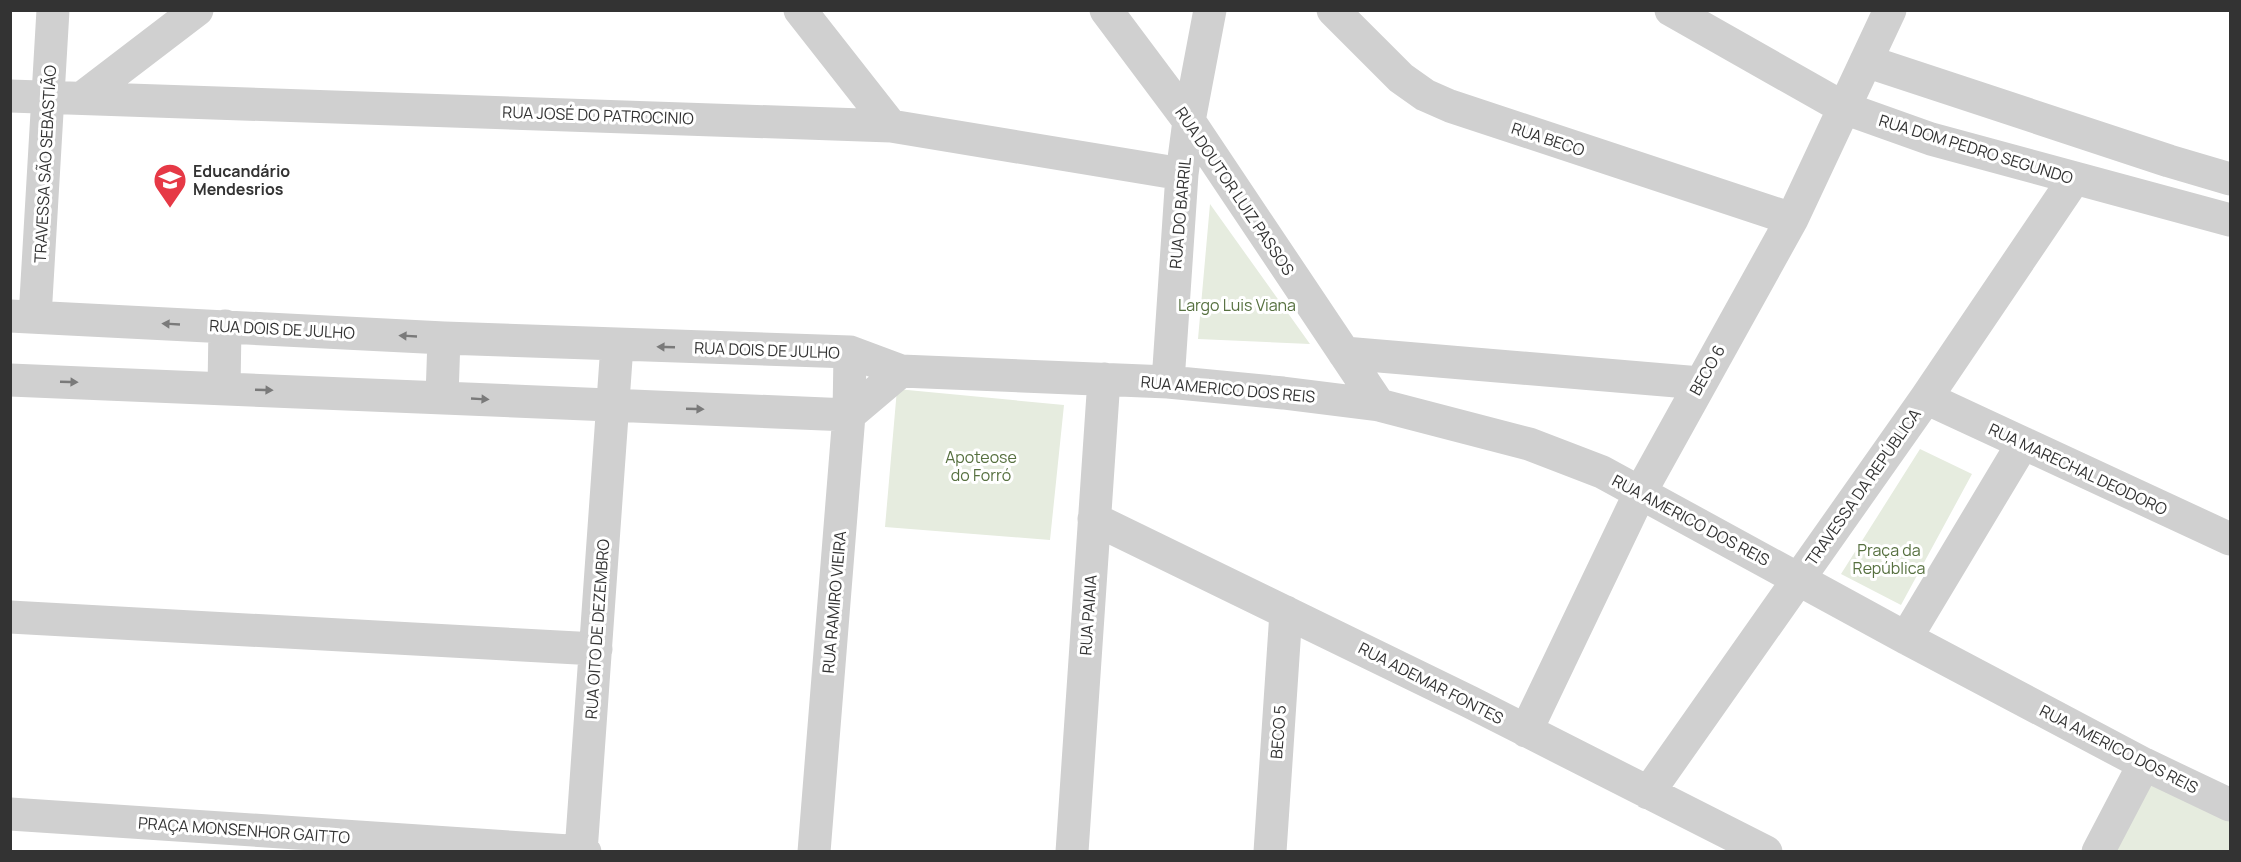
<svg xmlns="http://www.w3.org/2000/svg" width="2241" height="862" font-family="Manrope,sans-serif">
	<rect width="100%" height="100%" fill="#fff"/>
	<path fill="#e6ecdf" d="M1210,204l100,140 -112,-5z
		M897,389l167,16 -14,135 -165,-13z
		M1920,449l52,25 -71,131 -60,-31z
		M2151,781l79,40v30l-117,1z"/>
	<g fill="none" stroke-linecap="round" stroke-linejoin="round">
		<path stroke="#d0d0d0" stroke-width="33" d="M800,10l91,116
			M1106,10l83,111 190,284
			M1333,10l68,68 24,17 25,11 342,113
			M1671,10l173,98 87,31 299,81
			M1866,61l303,100 61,18
			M10,96l881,30 291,48
			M83,97l114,-87
			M10,316l434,22 406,14 51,19 267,11 115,11 96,12 150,39 73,28 304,166 238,126 86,41
			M35,317l18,-307
			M1344,353l356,30
			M10,380l839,35 52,-44
			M1168,382l14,-208 7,-53 21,-111
			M224,389l1,-63
			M442,397l2,-59
			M1926,398l304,141
			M1094,519l376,183 296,150
			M10,617l586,32
			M1906,638l117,-195
			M1526,731l114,-238 152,-274 98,-209
			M1648,793l278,-395 148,-219
			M10,814l575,38
			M581,852l36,-507
			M814,852l35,-437 1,-63
			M1072,852l32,-473
			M1270,852l16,-240
			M2098,852l46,-88"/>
	</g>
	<defs><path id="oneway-solid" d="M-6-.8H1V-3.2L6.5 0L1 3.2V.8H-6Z" transform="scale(1.5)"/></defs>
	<g fill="#7a7a7a">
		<use href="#oneway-solid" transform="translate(171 324) rotate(-177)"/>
		<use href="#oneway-solid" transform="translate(408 336) rotate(-177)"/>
		<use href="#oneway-solid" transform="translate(666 347) rotate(-178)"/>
		<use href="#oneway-solid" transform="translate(69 382) rotate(2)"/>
		<use href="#oneway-solid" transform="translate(264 390) rotate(2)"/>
		<use href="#oneway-solid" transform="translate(480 399) rotate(3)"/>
		<use href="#oneway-solid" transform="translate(695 409) rotate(2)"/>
	</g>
	<defs>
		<g id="school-pin" transform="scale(1.725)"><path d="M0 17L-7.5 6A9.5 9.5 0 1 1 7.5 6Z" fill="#e63946" stroke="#fff"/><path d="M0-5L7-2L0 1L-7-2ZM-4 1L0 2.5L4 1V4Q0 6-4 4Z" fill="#fff"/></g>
	</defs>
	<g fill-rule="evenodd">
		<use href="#school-pin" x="170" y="180"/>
	</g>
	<g text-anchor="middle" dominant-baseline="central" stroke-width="6" stroke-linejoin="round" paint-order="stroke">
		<g font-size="16" fill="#333" stroke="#fff">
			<text transform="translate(598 115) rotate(2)">RUA JOSÉ DO PATROCINIO</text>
			<text transform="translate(1548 139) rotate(18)">RUA BECO</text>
			<text transform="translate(1976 149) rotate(17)">RUA DOM PEDRO SEGUNDO</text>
			<text transform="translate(45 164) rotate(-87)">TRAVESSA SÃO SEBASTIÃO</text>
			<text transform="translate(1235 191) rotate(56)">RUA DOUTOR LUIZ PASSOS</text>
			<text transform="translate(1180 213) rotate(-85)">RUA DO BARRIL</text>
			<text transform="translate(282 329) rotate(3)">RUA DOIS DE JULHO</text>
			<text transform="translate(767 350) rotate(2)">RUA DOIS DE JULHO</text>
			<text transform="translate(1707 370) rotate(-61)">BECO 6</text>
			<text transform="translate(1228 389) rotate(5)">RUA AMERICO DOS REIS</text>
			<text transform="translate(2078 469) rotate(25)">RUA MARECHAL DEODORO</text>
			<text transform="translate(1863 487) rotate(-55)">TRAVESSA DA REPÚBLICA</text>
			<text transform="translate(1691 520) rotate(28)">RUA AMERICO DOS REIS</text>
			<text transform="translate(834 602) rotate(-85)">RUA RAMIRO VIEIRA</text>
			<text transform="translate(1088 615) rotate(-86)">RUA PAIAIA</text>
			<text transform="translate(597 629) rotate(-86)">RUA OITO DE DEZEMBRO</text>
			<text transform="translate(1431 683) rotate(27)">RUA ADEMAR FONTES</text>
			<text transform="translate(1278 732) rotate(-86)">BECO 5</text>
			<text transform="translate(2119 749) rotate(27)">RUA AMERICO DOS REIS</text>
			<text transform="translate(244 830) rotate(4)">PRAÇA MONSENHOR GAITTO</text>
		</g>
		<g font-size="16" font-weight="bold" fill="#333" stroke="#fff" text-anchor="start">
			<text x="193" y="171">Educandário<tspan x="193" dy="18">Mendesrios</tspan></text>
		</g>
		<g font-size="16" fill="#56703f" stroke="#fff">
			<text x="1237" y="305">Largo Luis Viana</text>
			<text x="981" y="457">Apoteose<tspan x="981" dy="18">do Forró</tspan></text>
			<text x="1889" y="550">Praça da<tspan x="1889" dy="18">República</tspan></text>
		</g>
	</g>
	<rect width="2241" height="862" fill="none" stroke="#333333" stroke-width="24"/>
</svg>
